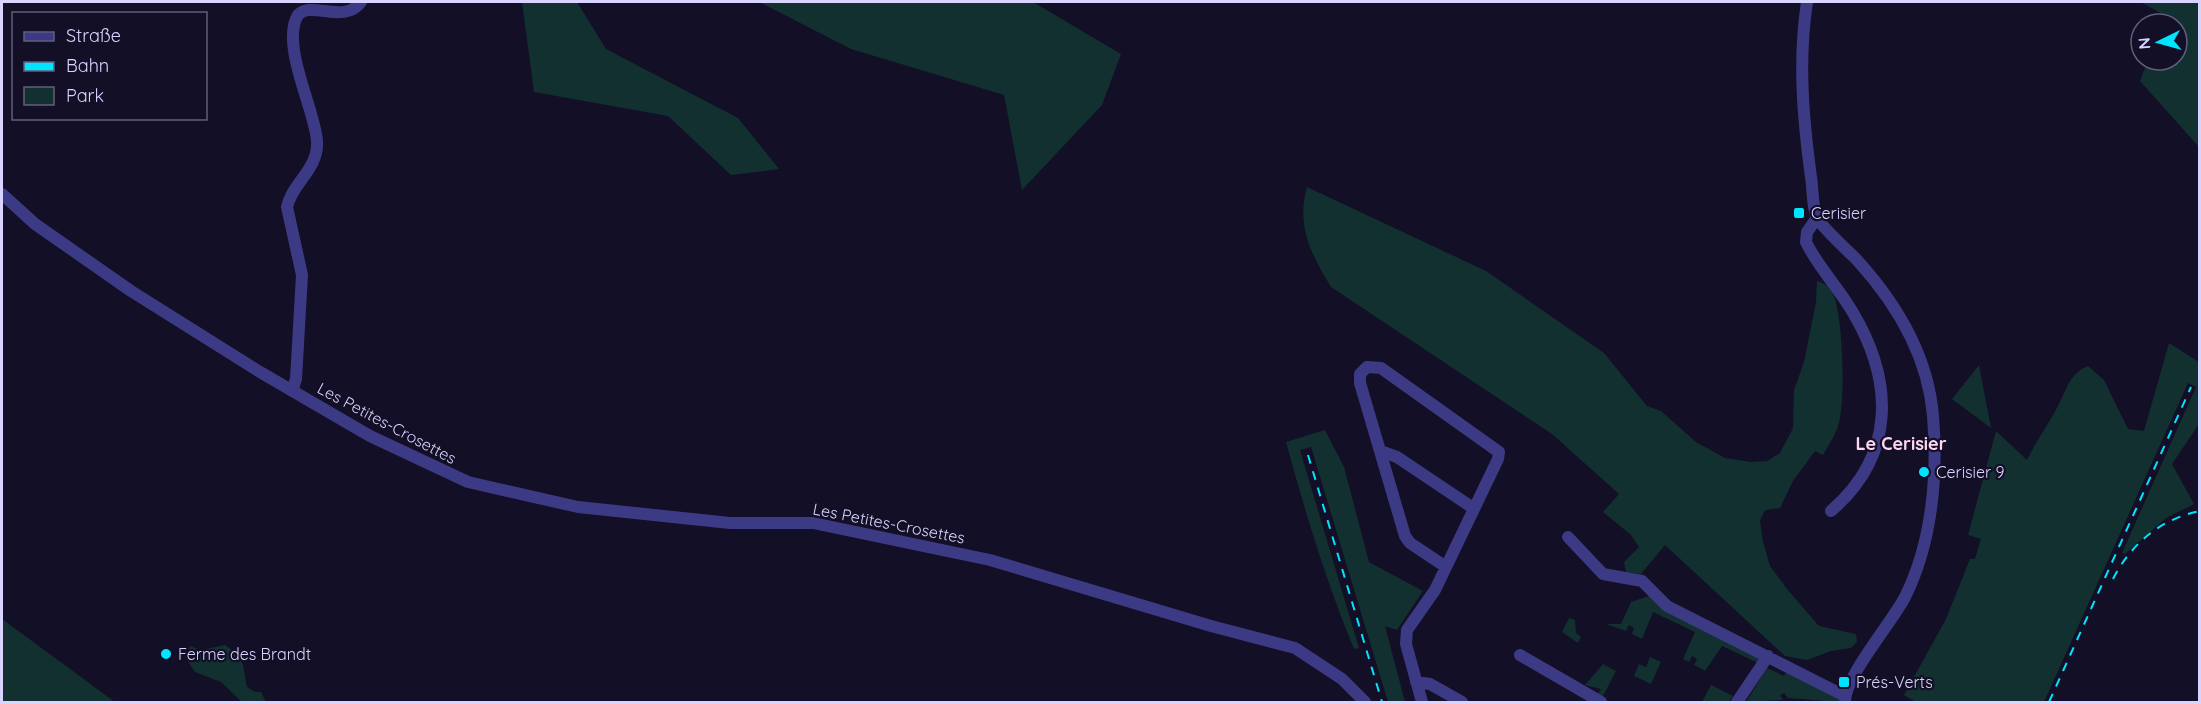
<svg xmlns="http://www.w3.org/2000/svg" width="2201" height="704" font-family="Quicksand,sans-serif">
	<rect width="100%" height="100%" fill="#130f26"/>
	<path fill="#12302f" d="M522,2h55l29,47 132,69 41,51 -48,6 -63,-59 -134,-24z
		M759,2h274l88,52 -19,51 -80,85 -18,-95 -153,-46z
		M2141,2h58v145l-59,-66 8,-21h29v-36h-16l3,-9z
		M1307,187l179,84 118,82 43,53 14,5 35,31 29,16 26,4 16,-1 13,-8 13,-25 1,-38 10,-28 12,-60 1,-21c8,2 14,7 17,15 9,23 12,107 4,130 -3,10 -10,20 -15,29l-8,-4 -22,30 -13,27 -15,2 -5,11 3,21 7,24 17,23 32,37 37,8 1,8 -6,6 -20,3 -24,9 -22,-4 -120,-111 -24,29 -15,-2 -2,-10 15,-15 -8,-12 -28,-23 16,-18 -67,-60 -221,-147c-20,-33 -35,-61 -24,-100z
		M2169,343l30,19v62l-27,40 22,40 -28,14 -41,36 -3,-1 74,-166 -8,-4 -144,319h-128l-12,-7 42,-76 24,-60h5l6,-20 -13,-4 28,-104 31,29c9,-19 21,-35 31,-54 9,-17 11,-32 30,-40l16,14 24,49 16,2z
		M1979,365l12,63 -39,-29z
		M1325,430l19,37 25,95 54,29 -26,39 -12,-4 20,76h-17l-77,-255 -11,3 59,198 -5,1c-28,-68 -49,-137 -68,-207z
		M1649,596l113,60 -4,7 -36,-17 -17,25 -11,-6 3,-6 -5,-3 -3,6 -6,-3 12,-27 -42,-20 -11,27 -10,-5 2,-6 -5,-3 -3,6 -20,-7h15l10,-22z
		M1569,618l6,2 1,13 5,4 -3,6 -16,-11z
		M2,619l113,83h-113z
		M225,645c22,15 17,19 22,42l8,5h6l5,10h-24l-21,-20 -26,-10 -10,-15 5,-11 11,4z
		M1650,657l11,5 -10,22 -17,-8 5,-12 7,3z
		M1603,664l13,7 -13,25 -5,-2 3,-5 -16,-4z
		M1767,668l17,8 4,-8 52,32v2l-52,-4 -4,-5 -4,2 3,5 -37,2z
		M1711,685l22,11 -4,6h-27z"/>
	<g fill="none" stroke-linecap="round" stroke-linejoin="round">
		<path stroke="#3d3a85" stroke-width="12" d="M1807,2c-9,59 -4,116 4,175 2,12 1,30 6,41 4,8 32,34 40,42 40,44 71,95 76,156 5,60 -1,127 -28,181 -14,27 -60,79 -60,105
			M2,194l33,30 96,67 129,81 110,64 98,46 110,25 152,16h83l177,37 221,66 84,22 47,31 23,23
			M1817,218l-10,14 -1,10c12,25 32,45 46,69 42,70 44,144 -21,200
			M292,391l4,-12 6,-104 -15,-68c5,-24 32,-38 30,-66 -2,-31 -37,-97 -19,-126 13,-15 46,10 63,-13
			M1380,451l17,6 76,51
			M1568,537l35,37 39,7 25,25 178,90
			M1520,655l81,47
			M1416,682l14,2 32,18
			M1422,702l-16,-58 1,-14 28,-40 63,-131 1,-7 -118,-84 -14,-1 -7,7v9l45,153 5,7 36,24
			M1737,702l31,-46"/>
		<path stroke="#00e5ff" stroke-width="2" stroke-dasharray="9 8" stroke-linecap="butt" d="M1308,455l74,247
			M2113,579c18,-35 47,-60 87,-68
			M2049,702l142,-315"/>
	</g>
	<g fill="#00e5ff" stroke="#130f26" stroke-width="2">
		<rect x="1793" y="207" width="12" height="12" rx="3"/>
		<circle cx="1924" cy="472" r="6"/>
		<circle cx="166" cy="654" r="6"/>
		<rect x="1838" y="676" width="12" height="12" rx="3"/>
	</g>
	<g text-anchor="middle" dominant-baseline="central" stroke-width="4.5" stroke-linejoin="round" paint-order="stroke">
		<g font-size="16" fill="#d9d4ff" stroke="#130f26" text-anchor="start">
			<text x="1811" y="213">Cerisier</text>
			<text x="1936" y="472">Cerisier 9</text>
			<text x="178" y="654">Ferme des Brandt</text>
			<text x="1856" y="682">Prés-Verts</text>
		</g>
		<g font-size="16" fill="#d9d4ff" stroke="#130f26">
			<text transform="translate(387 423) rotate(28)">Les Petites-Crosettes</text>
			<text transform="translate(889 523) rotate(11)">Les Petites-Crosettes</text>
		</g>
		<g font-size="18" font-weight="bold" fill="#ffd6f0" stroke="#130f26">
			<text x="1901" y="443">Le Cerisier</text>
		</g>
	</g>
	<rect width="2201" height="704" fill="none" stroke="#d9d4ff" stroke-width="6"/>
	<rect x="12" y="12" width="195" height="108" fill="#130f26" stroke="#625e7d" stroke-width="1.5"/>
	<rect x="24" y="32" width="30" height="9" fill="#3d3a85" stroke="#625e7d" stroke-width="1.5"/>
	<text x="66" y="42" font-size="18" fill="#d9d4ff">Straße</text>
	<rect x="24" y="62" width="30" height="9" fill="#00e5ff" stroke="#625e7d" stroke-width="1.5"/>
	<text x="66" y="72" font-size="18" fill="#d9d4ff">Bahn</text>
	<rect x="24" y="87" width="30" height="18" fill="#12302f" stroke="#625e7d" stroke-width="1.5"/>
	<text x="66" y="102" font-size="18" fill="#d9d4ff">Park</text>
	<g transform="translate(2159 42) rotate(265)"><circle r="28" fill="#130f26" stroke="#625e7d" stroke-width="1.5"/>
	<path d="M0-4.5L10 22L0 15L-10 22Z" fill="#00e5ff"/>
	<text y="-9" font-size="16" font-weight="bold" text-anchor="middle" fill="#d9d4ff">N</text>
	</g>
</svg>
